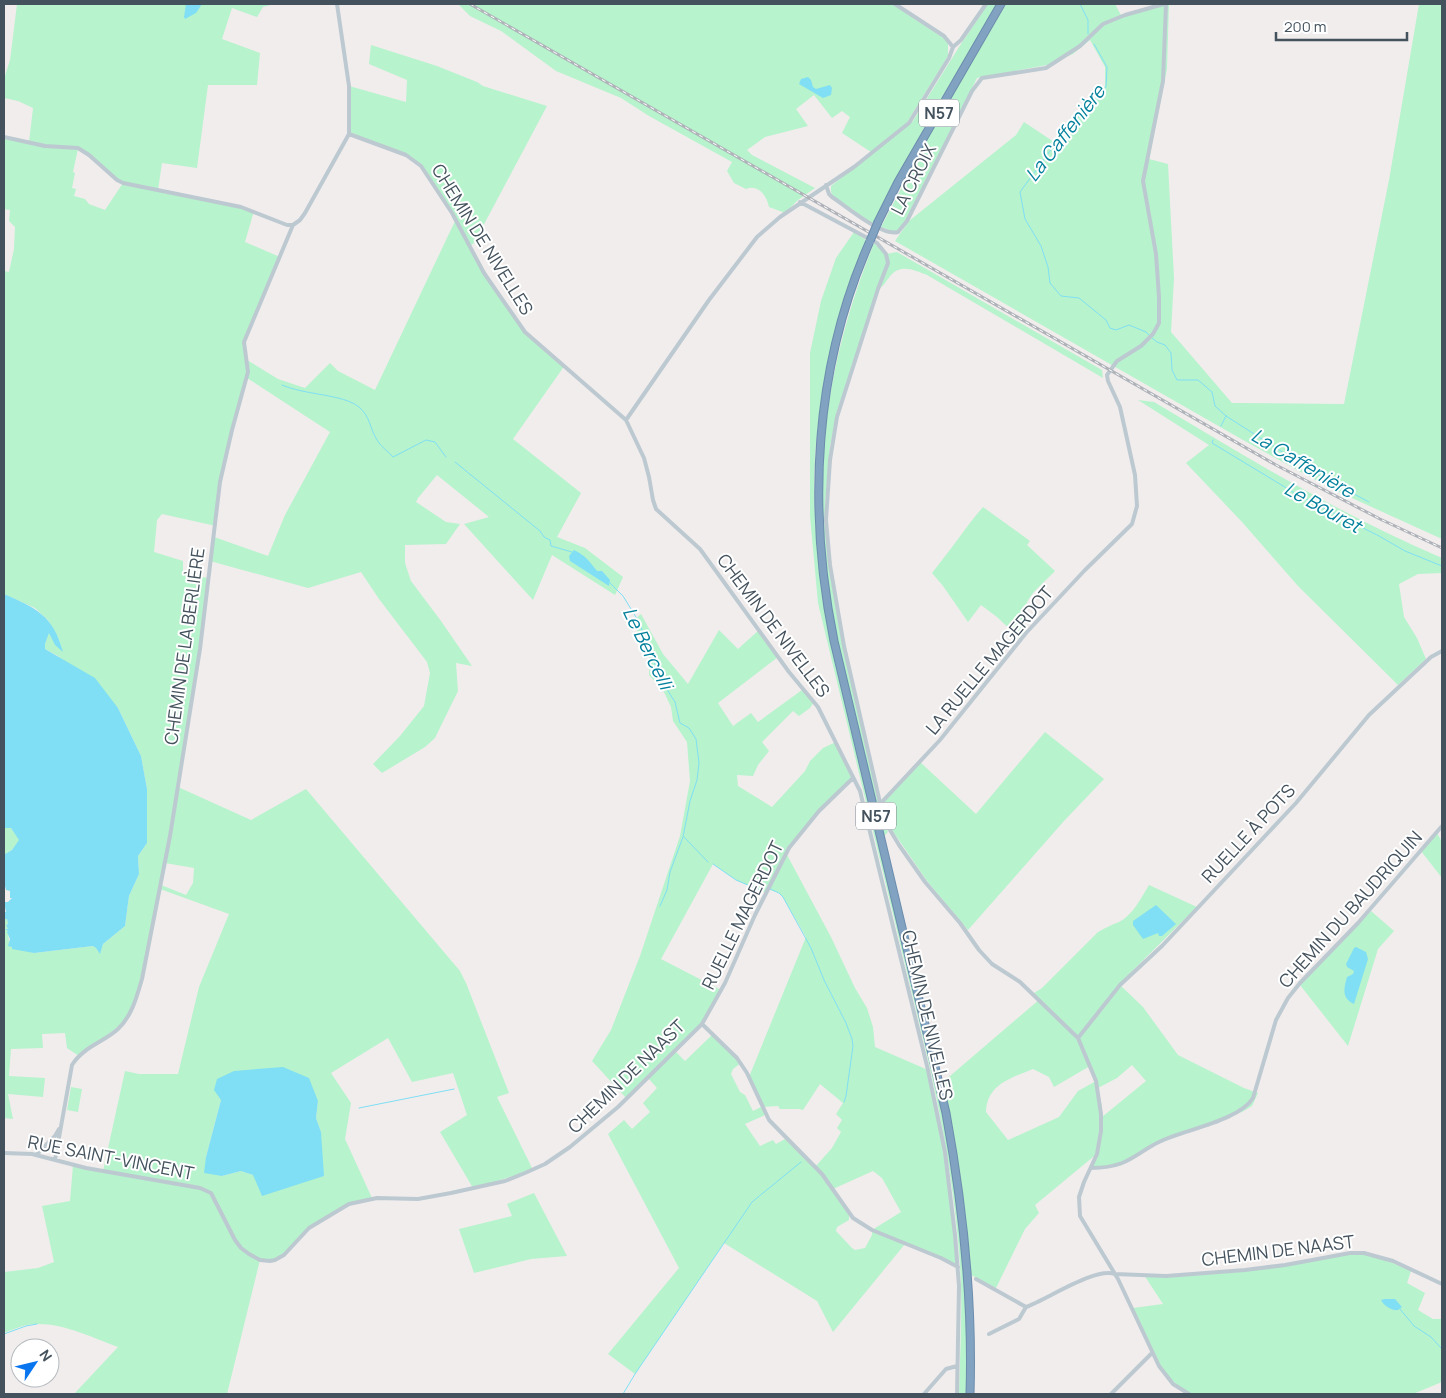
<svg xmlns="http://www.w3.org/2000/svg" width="1446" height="1398" font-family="Manrope,sans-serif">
	<rect width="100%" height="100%" fill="#f1eded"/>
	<path fill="#b7f3cc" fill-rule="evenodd" d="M17,4h257l-11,3 -6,10 -25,-9 -10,31 38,14 -3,32h-49l-11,83 -35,-5 -4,27 96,21 -9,31 35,15 -35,81 2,22 31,19 27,9 25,-25 8,8 37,19 81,-171 -24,-38 -21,-24 -62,-23v-48l57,16 1,-22 -38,-16 2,-19 66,21 40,16 6,4 64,20 -73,137 -4,3 14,27 41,59 40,33 -52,74 68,54 -24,44 28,11 38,29 -8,18 -63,-40 -19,45 -69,-76 25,-7 -52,-42 -19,23 -2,4 30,20 14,2 -14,20 -41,1v18l6,18 30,40 31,45 -16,-3 2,28 -23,47 -10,9 -43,26 -9,-9 27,-28 24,-30 6,-33 -3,-11 -48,-63 -18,-27 -53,16 -98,-27 4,-24 54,19 17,-41 45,-83 -83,-54 -27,104 -4,44 -54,-12 -5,6 -3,32 29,9v12l25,5 -8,71 -22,138 73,33 55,-31 154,182 6,12 43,110 -12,4 36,73 -60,18 -33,-56 27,-17 -14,-42 -41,9 -24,-44 -57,35 20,30 -6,36 27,59 -17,4 -40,22 -26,26 -14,10h-15l-33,134h-153l44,-47c-28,-10 -60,-27 -92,-22 -7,2 -15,5 -22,8v-61l34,-4 16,-6 -12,-56 28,-5 3,-36 30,6 22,-100 14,3h39l21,-87 30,-73 -69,-25 -24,109 -13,25 -44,33 -12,-8 -2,-15 -23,1 1,14 -32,1 -2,27 36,2 -2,19 -35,-3 5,25 -9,-1v-202v3h3l1,5 -2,1 2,4h-3l3,1 1,12 3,5 22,6 59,-7 3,2 4,5 3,-9 22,-18 4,-30 10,-22 -1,-18 9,-13v-54l-6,-33 -23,-48 -60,-52 -13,-7v-5l4,-12 11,10 -12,-22 -13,-12 -31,-14v-323l5,1 5,-23 1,-22 -6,-6 1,-11 -6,-1v-72l25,5 4,-34 -15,-7 -14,-3v-19l6,-19zM78,149l45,34 -18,27 -16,-6 -4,-5 -11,-3 2,-7 -4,-1 3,-15 -2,-1zM165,863l29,5 -1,15 -7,12 -25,-10zM221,1100l97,1 -2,17 5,14 -68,43 -12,-4 -19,5 -16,-19z
		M458,4h434l53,35 3,4v13l-42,68 -35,28 -29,-19 8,-16 -8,-6 -10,7 -18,-23 -18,14 12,17 -43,11 -18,13 5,5 63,33 -17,12 -13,13 -16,-6c-2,-11 -11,-23 -23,-18l-12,-6 -7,-12 5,-9 -83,-46 -28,-18 -65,-27 -55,-40 -31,-15z
		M988,4h9l-72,122 -52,98 -40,-28 -2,-4v-6l82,-65 46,-74z
		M1006,4h109l6,11 36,-11h12l-2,65 -18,90 19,5 6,114 -3,54 61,71 112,1 45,-224 30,-176h23v535l-112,-51 -87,-48 -348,-199 14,-20 107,-86 8,-13 30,20 51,-56v-19l-15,-27 -17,14 -26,11 -70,13 -72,146 -10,8 -14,-5 50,-95z
		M854,232l12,8c-25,70 -46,142 -51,217 -6,110 23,214 48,319 24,101 49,202 73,303 21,106 33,206 31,315h-8c1,-43 4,-86 1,-129 -5,-74 -18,-147 -35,-218l-107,-444 -8,-87v-163l11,-52 15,-43z
		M874,243l10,9 3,11 -50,148 -7,35 -5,59 1,28 6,53 51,235 5,11 -4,4c-11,-45 -22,-91 -33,-136 -12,-48 -24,-97 -28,-146 -8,-110 10,-209 51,-311z
		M897,252l205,118 1,8 -176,-103c-11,-4 -25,-11 -35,-1 -6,6 -7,12 -14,15l9,-22 -1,-13z
		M1138,400l16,2c94,56 187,113 288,156v15l-24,1 -19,10 5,33 13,21 9,21 -28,26 -100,-99 -56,-64 -56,-59 23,-18z
		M983,507l47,34 -3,4 28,26c-21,22 -37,29 -29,62l-6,6 -23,-22 -16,-12 -13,17 -25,-36 -11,-13c18,-22 33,-45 51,-66z
		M641,614l22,40 25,30 31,-54 19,19 21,-19 19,27 -60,46 15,23 18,-13 7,9 44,-32 12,12 -4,6 -11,8 -6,-5 -31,31 7,9 -11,14 -5,11 -16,-1 1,11 34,21 33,-36 5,-10 13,-13 13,-6 17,36 -23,21 -44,54 45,84 24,51 12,20 6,19 2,20 53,23 17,82 13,115 -53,-23 -72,88 -16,-31 -93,-58 -89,131 -27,-20 71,-86 -71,-134 16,-14 8,9 18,-17 -7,-9 14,-15 -9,-10 -21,21 -35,-38 19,-31 29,-74 40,-120 10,-55 -3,-39 -14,-21 -2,-14 -7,-15 -15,-17 1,-16 -17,-38zM713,864l23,16 30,13 2,-4 11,4 4,4 23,40 -57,140 12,30 -8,4 -8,-16 -5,-3 -9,-18 2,-5 8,-6 -28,-29 -28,27 -10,-10 30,-32 16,-29 -60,-31zM820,1084l23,19 -7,11 6,6 -5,8 4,4 -9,16 -17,19 -30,-28 -9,5 -3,-4 -13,6 -15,-22 20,-9 -3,-8 16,-1 2,3h19l4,1zM873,1171l9,7 19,34 -29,18v5l-7,13 -10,2 -3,-2 -16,-17 1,-4 12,-7v-5l-16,-26z
		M1045,732l59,47 -40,42 -96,109 -41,-49 -35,-51 -10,-31 37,-38 57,53z
		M4,828h7l9,12 -8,10 -7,4 -1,4z
		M1437,833l5,9v36l-21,-27z
		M1149,885l48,22 -78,77 24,23 35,48 66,33 14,5 -6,13 -10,6 -82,31 -40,23 -29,1 4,-10h-2l-58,48 4,8 -14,16 -29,59 -25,-13 -8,-77 -20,-116 97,-83 -6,-6 8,-5 56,-56c7,-4 13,-7 21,-10 14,-7 22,-24 30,-37zM1132,1065l14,16 -44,36v-10l-4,-19 19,-10zM1090,1066l6,15 -18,10 -19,26 -51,23 -22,-28c1,-28 25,-34 47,-43l16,8 5,10z
		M1371,911l23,20 -16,18 -30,97 -48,-61z
		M71,1087l11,2 -4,23 -11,-2z
		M534,1193l33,63 -36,3 -57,14 -15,-44 53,-13 -5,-12z
		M1346,1254l28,1 37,16 -4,12 18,10 -7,17 15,9h9v63l-29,12h-224l-24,-19 -32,-67 30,-4 -19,-29 8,1 109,-7z"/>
	<path fill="#80dff4" d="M186,4h16l-6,9 -11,6 -1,-2z
		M808,77l3,3 2,7 3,2 14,-4 2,3 -1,7 -8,3 -24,-14 2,-5z
		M574,550c11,5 16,12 23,21h5l8,9 -1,6 -39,-25 -1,-5z
		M4,594c32,14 49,21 59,58l-8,-7 -6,-12 -4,11v5l50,29 23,30 23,48 6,33v54l-9,13 1,18 -10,22 -4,30 -22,18 -3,10 -4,-6 -3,-2 -59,7 -22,-4v-2l-4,-1 2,-7 -3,-7 1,-1 -3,-2h3l-2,-4 2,-1 -1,-5h-3v-7h2l-2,-10h4l4,-4h-2v-7l-4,-1c-3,-10 -4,-25 -1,-36l7,-4 7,-10 -8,-12h-7z
		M1156,905l20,19 -14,12h-3l-1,-3 -15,6 -10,-14v-4z
		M1356,947l10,5 2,7 -14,45c-13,-6 -10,-16 -7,-27l6,-3 1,-3 -7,-4 -1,-3 8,-16z
		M283,1067l26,11 9,23 -2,17 5,14 3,44 -62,20 -9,-21 -12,-4 -19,5 -18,-3 2,-16 15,-57 -7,-10 3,-11 17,-8z
		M1385,1299h10l7,8 -4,3c-6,1 -14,-4 -17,-10z"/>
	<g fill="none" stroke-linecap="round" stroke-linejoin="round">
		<path stroke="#80dff4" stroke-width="1" d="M1080,4l8,16v14
			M1094,44l13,23 -1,20 -45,49 -41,56 5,27 16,27 7,21 2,16 11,13 18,2 27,22 4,8 6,2 13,-5 17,7 3,3
			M1152,338l5,4 8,3 6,8 1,17 5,10h21l14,12 3,14 11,10 94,60 49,26
			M282,385c22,10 61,9 77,22 11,9 11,22 18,33 4,7 11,11 16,17l33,-17 9,2 11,15
			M1221,426l5,-10
			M1213,440l-1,3 86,52 81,41 26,15 37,15
			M455,462l85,69 4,6 6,3 1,6 21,6
			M610,583l13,13 16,26 22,58 14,22 5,21 9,5 7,11 3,24 -2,17 -7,21 -7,36 -13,35 -3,18 -7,16
			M684,837l24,25
			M713,864l23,16 24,10
			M770,889l9,4 4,4 28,51 13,32 22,43 6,16 1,7 -7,50 -2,6
			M359,1108l95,-19
			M1400,1309l14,17 17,11 11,12
			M4,1334l22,-8 11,-2
			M623,1394l12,-20 117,-172 49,-40"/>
		<g stroke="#6c8dad" stroke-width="9">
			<path id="highway" d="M878,222l20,-40 103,-178
				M870,241c-56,126 -63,267 -36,400l112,472c17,93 27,187 24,281"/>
		</g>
		<path stroke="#bdc9d1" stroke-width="4" d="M337,4l12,82v48l57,21 15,11 31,47 32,60 41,59 101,88 18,38 5,19 4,23 3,9 44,40 89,123 29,35 42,84 68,279 17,82 10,83 4,51 -2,108
			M895,4l49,32 9,11
			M953,47l8,-7 25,-36
			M4,137l41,9 33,2 11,7 28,25 6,3 118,24 46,18h6
			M826,185l3,9 3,3c14,9 50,40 66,35l9,-11 65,-130 10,-13 64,-10 34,-22 23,-22 22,-9 39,-11
			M800,202l77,41 9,11 2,9 -10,26 -41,128 -7,43 -4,60 4,45 14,81 40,174 15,25 26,37 35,41 19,27 13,14 28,18 58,56 18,43 5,33v17l-4,23 -13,28 -5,15 1,19 38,63 41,87 14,18 16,10
			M626,420l83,-120 48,-63 23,-20 74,-50 55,-44 40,-65 4,-11
			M881,803l59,-63 86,-107 59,-63 47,-46 5,-18 -2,-31 -15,-68 -12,-26 -1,-6 10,-14 24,-15 12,-12 6,-11v-26l-3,-43 -13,-73 20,-100 3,-77
			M702,1024l23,-41 30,-68 34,-67 30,-37 34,-33
			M1078,1038l42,-53 42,-39 134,-143 73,-88 62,-58 11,-6
			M42,1148l8,1 7,3
			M4,1153l28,1 54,14 114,20 11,5 24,47 6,8 8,6 11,6 10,1 5,-1 9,-5 25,-27 40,-24 28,-6 41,1 33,-6 54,-12 20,-8 20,-9 25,-17 48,-40 84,-83 35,34 10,15 22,47 53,54 31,44 19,12 69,28 17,9
			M36,1155l19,-19 4,-7
			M55,1160l17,-95c11,-18 32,-23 46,-36 14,-13 19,-33 24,-50l28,-143 30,-187 20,-167 12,-52 16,-58 -4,-30 49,-117 7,-5 5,-7 44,-79
			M1091,1168c11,0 21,-1 31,-5 13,-5 24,-15 37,-21 24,-12 80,-21 94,-44l23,-78 12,-22 12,-15 58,-60 84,-97
			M976,1279l50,28c22,-8 69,-40 89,-33l51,2 79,-6 40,-5 65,-12h14l29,8 49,23
			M989,1334l30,-15 7,-12
			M924,1394l22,-25 11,-3
			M1111,1394l41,-41"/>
		<use href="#highway" stroke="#81a2c1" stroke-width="7"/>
		<g stroke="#afb3b9" stroke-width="3">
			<path id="rail" d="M470,4l806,461 104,54 62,29"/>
		</g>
		<use href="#rail" stroke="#fff" stroke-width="1" stroke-dasharray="4" stroke-linecap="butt"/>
		<g stroke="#6c8dad" stroke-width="9" stroke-linecap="butt">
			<path id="highway-bridge" d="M870,241l8,-19"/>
		</g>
		<use href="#highway-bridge" stroke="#81a2c1" stroke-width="7"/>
	</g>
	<g text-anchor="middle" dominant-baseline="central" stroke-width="4" stroke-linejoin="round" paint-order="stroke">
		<g fill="#fff" stroke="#7c868e" stroke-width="1">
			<rect x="919" y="99.5" width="40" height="27" rx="4"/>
			<rect x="856" y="802.5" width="40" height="27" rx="4"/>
		</g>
		<g font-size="16" font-weight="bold" fill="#44525d">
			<text x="939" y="113">N57</text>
			<text x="876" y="816">N57</text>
		</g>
		<g font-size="18" fill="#44525d" stroke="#fff">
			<text transform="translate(913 179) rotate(-63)">LA CROIX</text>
			<text transform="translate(483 239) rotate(58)">CHEMIN DE NIVELLES</text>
			<text transform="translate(774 625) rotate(53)">CHEMIN DE NIVELLES</text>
			<text transform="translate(184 646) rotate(-82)">CHEMIN DE LA BERLIÈRE</text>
			<text transform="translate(989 660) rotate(-50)">LA RUELLE MAGERDOT</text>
			<text transform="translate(1248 833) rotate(-47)">RUELLE À POTS</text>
			<text transform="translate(1350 909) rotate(-48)">CHEMIN DU BAUDRIQUIN</text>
			<text transform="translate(742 915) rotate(-64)">RUELLE MAGERDOT</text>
			<text transform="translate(928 1015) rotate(77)">CHEMIN DE NIVELLES</text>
			<text transform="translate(626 1076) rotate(-44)">CHEMIN DE NAAST</text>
			<text transform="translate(111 1157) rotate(11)">RUE SAINT-VINCENT</text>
			<text transform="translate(1278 1250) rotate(-7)">CHEMIN DE NAAST</text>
		</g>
		<g font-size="19" font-style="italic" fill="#03809c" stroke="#fff">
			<text transform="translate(1065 133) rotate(-52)">La Caffenière</text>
			<text transform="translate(1303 463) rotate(31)">La Caffenière</text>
			<text transform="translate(1323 507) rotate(29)">Le Bouret</text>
			<text transform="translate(648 648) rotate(64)">Le Bercelli</text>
		</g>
	</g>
	<rect width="1446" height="1398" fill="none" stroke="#44525d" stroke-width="10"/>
	<g transform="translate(35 1363) rotate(55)"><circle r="24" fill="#ffffff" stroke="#b4babe"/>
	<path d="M0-4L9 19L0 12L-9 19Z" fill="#0975ef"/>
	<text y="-8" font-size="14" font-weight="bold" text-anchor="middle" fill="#44525d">N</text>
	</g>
	<path d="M1276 32v8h131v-8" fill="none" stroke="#44525d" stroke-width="2.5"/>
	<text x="1284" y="32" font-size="15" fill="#44525d" stroke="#ffffff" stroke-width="4" paint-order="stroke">200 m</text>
</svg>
